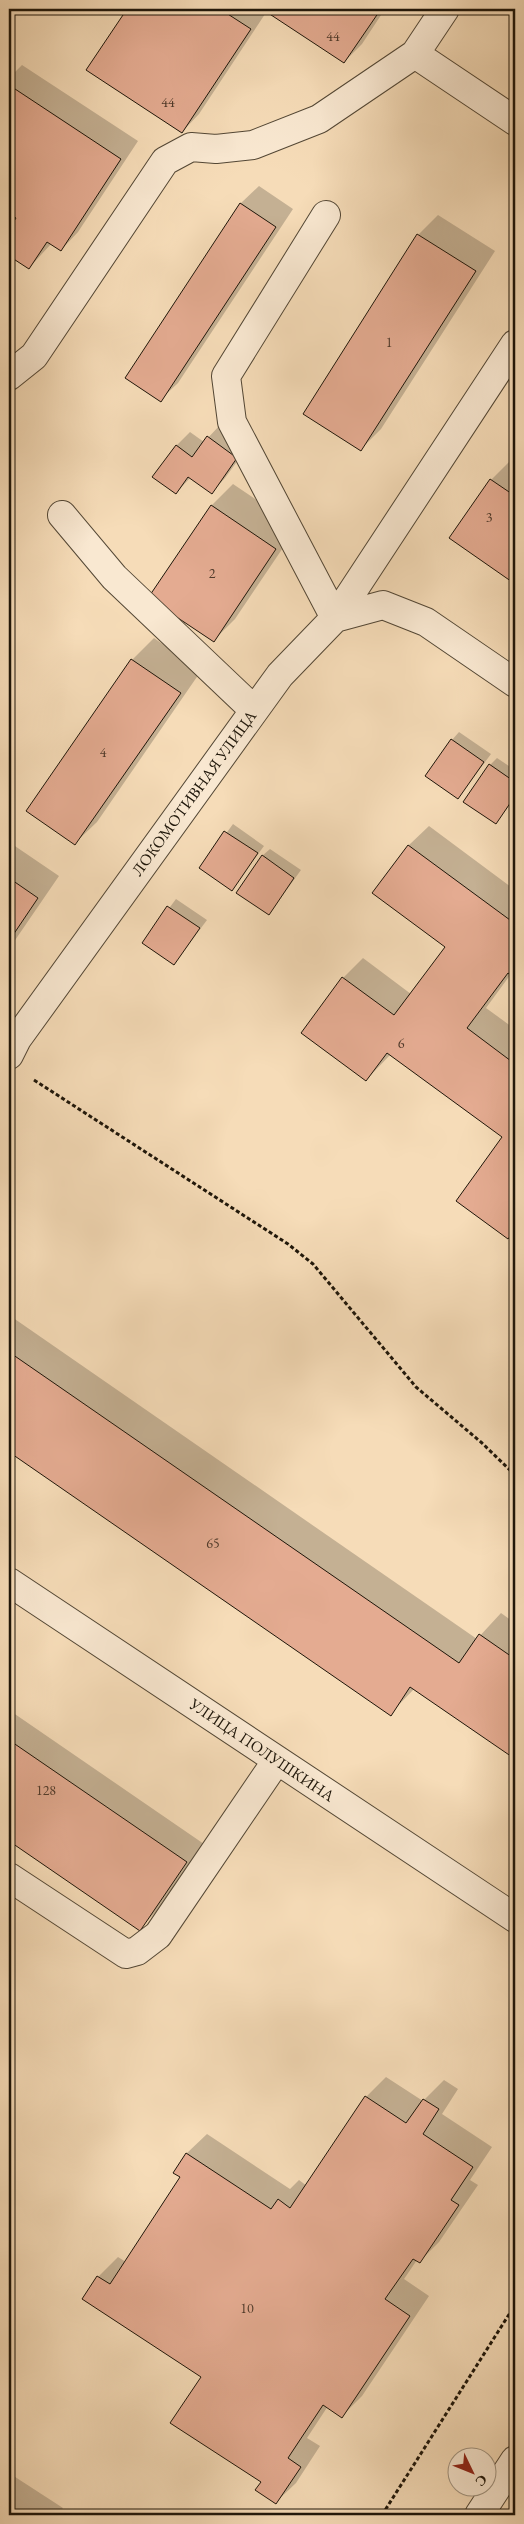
<svg xmlns="http://www.w3.org/2000/svg" width="524" height="2524" font-family="'EB Garamond',serif">
	<rect width="100%" height="100%" fill="#f6dcb8"/>
	<filter id="stains"><feTurbulence type="fractalNoise" baseFrequency=".004" numOctaves="4"/><feColorMatrix values="0 0 0 0 .2 0 0 0 0 .09 0 0 0 0 .02 0 0 0 .5 -.17"/></filter>
	<radialGradient id="worn" r=".72"><stop offset=".6" stop-color="#630" stop-opacity="0"/><stop offset="1" stop-color="#630" stop-opacity=".3"/></radialGradient>
	<path fill="#0003" d="M128,9h257l-23,35 -18,18 -77,-51 -68,103 -17,18 -94,-63z
		M22,65l116,76 -60,91 -17,18 -10,-6 -22,24 -20,-13v-24l9,-13 -9,-7v-133z
		M259,186l34,23 -115,174 -18,17 -33,-22 114,-175z
		M438,215l57,36 -114,178 -20,20 -56,-36 113,-178z
		M221,424l29,20 -25,34 -13,14 -21,-15 -15,16v-47l14,-14 14,10z
		M511,460l4,3v120l-64,-45 40,-58z
		M233,484l64,43 -62,92 -21,21 -2,-135z
		M154,638l47,33 -104,151 -22,21 -47,-33 104,-150z
		M459,732l32,22 -33,44 -6,-58z
		M497,758l18,12v28l-19,25 -6,-58z
		M233,824l31,22 -32,43 -31,-21z
		M429,826l86,64v86l-4,-2 -25,34 29,21v201l-7,8 -5,-101 -112,-83 -25,26 -23,-102 20,-20 48,36 35,-47 -72,-54 35,-48z
		M9,842l50,34 -50,73z
		M270,849l31,21 -32,44 -7,-58z
		M176,899l31,21 -33,44 -31,-21z
		M9,1315l468,324 24,-26 14,10v135l-100,-70 -25,26 -381,-264z
		M9,1710l195,134 -47,67 -18,18 -130,-89z
		M386,2077l37,24 21,-21 14,9 -16,25 50,33 -22,33 8,5 -39,57 -20,20 -2,-2 -13,19 25,17 -67,100 -20,20 -14,-10 -21,32 13,8 -24,37 -20,19 -74,-125 -118,-79 14,-21 20,-20 8,5 56,-85 -7,-4 12,-20 20,-19 83,55 9,-9 8,6 59,-89z
		M9,2473l54,35 -5,7h-49z"/>
	<path fill="#e4ab91" stroke="#1d1509" d="M127,9h93l31,20 -69,104 -96,-63z
		M262,9h119l-37,54z
		M9,85l112,74 -60,92 -14,-9 -18,27 -20,-13v-27l7,-11 -7,-5z
		M240,203l36,24 -115,175 -36,-24z
		M417,234l59,37 -115,180 -58,-37z
		M207,436l30,22 -25,36 -24,-17 -12,17 -24,-17 24,-32 16,12z
		M490,479l25,17v88l-66,-46z
		M211,505l65,44 -62,93 -66,-44z
		M131,659l50,34 -106,152 -49,-34z
		M451,739l33,23 -26,37 -33,-23z
		M489,764l26,18v14l-19,28 -33,-22z
		M224,831l34,22 -26,38 -33,-23z
		M408,845l102,75 5,-8v66l-7,-5 -41,55 48,36v166l-7,9 -52,-38 46,-64 -115,-84 -21,28 -65,-48 41,-56 52,38 51,-68 -73,-54z
		M262,855l32,23 -25,37 -33,-22z
		M9,878l29,20 -29,43z
		M167,906l33,22 -26,37 -32,-22z
		M9,1352l450,311 20,-29 36,25v100l-105,-72 -19,29 -382,-264z
		M9,1740l178,122 -47,69 -131,-90z
		M365,2096l41,27 17,-24 16,10 -16,25 50,33 -22,33 8,5 -39,58 -7,-4 -28,40 25,17 -68,102 -19,-13 -35,53 13,9 -25,37 -21,-14 6,-8 -91,-59 31,-46 -119,-78 15,-23 13,8 70,-107 -7,-4 13,-20 85,56 7,-10 12,9z
		M9,2508l10,7h-10z"/>
	<g fill="none" stroke-linecap="round" stroke-linejoin="round">
		<g stroke="#534735" stroke-width="30">
			<path id="minor" d="M445,9l-30,45 100,67
				M326,215l-100,161 6,46 103,196 180,-274
				M9,376l25,-20 131,-195 26,-14 25,2 37,-4 66,-26 96,-65
				M62,515l52,62 140,133
				M9,1055l8,-16 263,-364 55,-57 48,-13 43,17 89,61
				M9,1582l506,336
				M9,1877l117,77 11,-3 21,-16 119,-175
				M479,2515l36,-55"/>
		</g>
		<path stroke="#1d1509" stroke-width="3" stroke-dasharray="4 2.5" stroke-linecap="butt" d="M34,1080l254,164 25,20 103,123 66,56 33,32
			M382,2515l133,-210"/>
		<use href="#minor" stroke="#f9e8d1" stroke-width="28"/>
	</g>
	<g text-anchor="middle" dominant-baseline="central" stroke-width="5" stroke-linejoin="round" paint-order="stroke">
		<g font-size="14" fill="#4f3a2b">
			<text x="333" y="36">44</text>
			<text x="168" y="102">44</text>
			<text x="389" y="342">1</text>
			<text x="489" y="517">3</text>
			<text x="212" y="573">2</text>
			<text x="103" y="752">4</text>
			<text x="401" y="1043">6</text>
			<text x="213" y="1543">65</text>
			<text x="46" y="1790">128</text>
			<text x="247" y="2308">10</text>
		</g>
		<g font-size="16" fill="#1d1509" stroke="#f9e8d1">
			<text transform="translate(194 793) rotate(-54)">ЛОКОМОТИВНАЯ УЛИЦА</text>
			<text transform="translate(262 1750) rotate(34)">УЛИЦА ПОЛУШКИНА</text>
		</g>
	</g>
	<rect width="524" height="2524" fill="none" stroke="#f6dcb8" stroke-width="30"/>
	<rect x="10" y="10" width="504" height="2504" fill="none" stroke="#1d1509" stroke-width="2.5"/>
	<rect x="15" y="15" width="494" height="2494" fill="none" stroke="#1d1509"/>
	<g transform="translate(472 2472) rotate(133)"><circle r="24" fill="#f9e8d1" stroke="#a19481"/>
	<path d="M0-4L9 19L0 12L-9 19Z" fill="#8f2418"/>
	<text y="-8" font-size="14" font-weight="bold" text-anchor="middle" fill="#1d1509">С</text>
	</g>
	<rect width="100%" height="100%" filter="url(#stains)"/>
	<rect width="100%" height="100%" fill="url(#worn)"/>
</svg>
